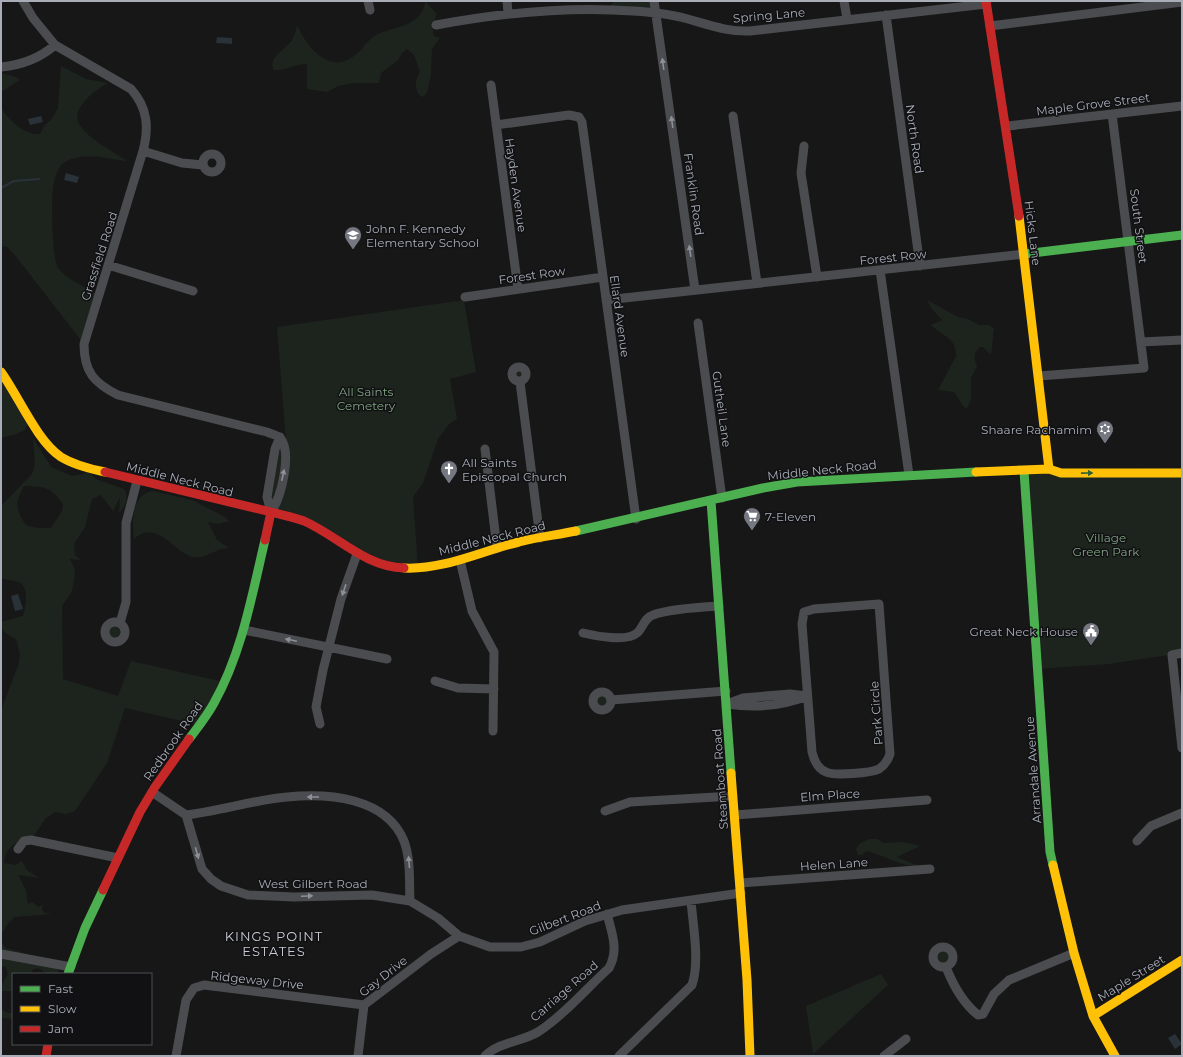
<svg xmlns="http://www.w3.org/2000/svg" width="1183" height="1057" font-family="Montserrat,sans-serif">
	<rect width="100%" height="100%" fill="#171717"/>
	<path fill="#1d241e" fill-rule="evenodd" d="M425,1l12,13 -5,12 2,10 6,2 -8,11 -1,25 -4,19 -4,4 -4,-2c-5,-8 -4,-15 1,-23l-6,-17 -7,-6 -5,4 -4,7 -17,13 -2,10h-26l-15,3 -11,6 -20,-3v-25c-15,0 -20,7 -33,6 -7,-13 12,-20 18,-30 2,-4 4,-10 5,-15 10,22 32,50 57,31 9,-6 12,-15 22,-21 18,-9 47,-8 49,-34z
		M614,1h38l2,11 -45,-4z
		M61,66l25,13 22,4c-11,6 -38,25 -29,41 8,14 35,28 48,37 -21,-2 -42,-10 -62,1 -8,4 -11,18 -12,27 -2,13 -1,69 5,79 9,12 28,19 41,27l-15,49 -70,-90 -7,-7 -6,-1v-138c9,13 23,27 39,26l5,-9 7,-6 6,-11z
		M1,73l15,4 4,3 -19,12z
		M464,300l12,72 -26,7 7,40 -8,5 -11,15 -15,44 -10,14 5,72h-14l-132,-57 15,-57 -10,-128z
		M927,300l31,17 10,2 11,6h10l5,3 -3,27 -8,-8h-3c-7,5 -6,12 -3,19l-6,12v21l-4,10 -4,-3 -9,-14 -16,-2 18,-34c1,-18 -15,-21 -25,-31l11,-5 -10,-11z
		M513 374a6 6 0 1 1 12 0a6 6 0 1 1-12 0Z
		M1,380l8,9 18,36 -2,5 -11,5 -13,3z
		M33,438l18,29 21,9 12,-2 3,-4 9,9 28,10c5,9 2,17 -5,24l1,-16 -7,14 -12,-16 -9,4 -7,28 -11,17 1,11 5,5 -10,-1 4,8 1,7 -3,17 -10,15 1,73 55,17 13,-35 93,21 -24,43 -75,-17 -18,55 -32,48 -9,3 -11,-2 -9,6 -15,22c-15,0 -26,8 -27,23l11,2 7,-4 5,9 12,8 -21,-3 8,15 2,14 4,-2 6,5 7,-3 -3,3v3l3,3 8,1 -38,3 -6,5 -8,13v-225l18,-47 1,-9 -4,-15c-6,-3 -10,-5 -15,-11v-6l22,-6c3,-8 6,-28 -3,-33 -5,-3 -14,-3 -19,-5v-72l31,-32 3,-11zM24,486c20,0 27,1 39,18l-1,7 -11,17h-14l-11,-3c-11,-16 -11,-22 -2,-39z
		M280,440l4,17 -12,52 -3,-13z
		M1182,468v185l-73,11 -72,5 -13,-198z
		M153,491l39,9 33,17 4,4 -10,3 -11,-2 9,18 12,8c-13,-1 -21,11 -35,9 -18,-2 -37,-40 -60,-18 -2,-16 -3,-45 19,-48z
		M106 632a8 8 0 1 1 16 0a8 8 0 1 1-16 0Z
		M594 701a8 8 0 1 1 16 0a8 8 0 1 1-16 0Z
		M870,839h7l7,4 19,-1 17,4 -23,11 24,10c-22,-1 -34,-11 -55,-16l-4,4h-4l-2,-6 4,-6z
		M1,938l1,5 4,5 21,6 31,15 1,5c-3,0 -8,1 -11,0 -7,-3 -7,-8 -16,-4l-1,4h-18v17h-12v-5l7,-12 -2,-7 -5,-1z
		M935 957a8 8 0 1 1 16 0a8 8 0 1 1-16 0Z
		M881,974l7,11 -75,69 -7,-48z
		M1,1009l7,4h5v6l-12,-1z"/>
	<path fill="#2a3239" d="M217,37l15,1v6l-16,-1z
		M41,116l2,6 -13,3 -2,-6z
		M66,173l13,4 -2,6 -13,-3z
		M18,594l5,15 -8,2 -4,-15z
		M1175,1034l7,10 -7,5 -7,-11z"/>
	<g fill="none" stroke-linecap="round" stroke-linejoin="round">
		<path stroke="#2a3239" stroke-width="2" d="M1,188l13,-7 25,-2"/>
		<path stroke="#4b4c50" stroke-width="9" d="M23,1l10,17 22,27 76,44c17,19 18,39 12,62l-59,193c0,28 10,39 34,51l149,37c4,2 11,3 14,7 11,15 0,59 -10,73
			M368,1l2,9
			M507,1l1,12
			M654,1l41,289
			M844,1l3,18
			M886,15l34,251
			M436,25c65,-12 131,-19 197,-14 15,1 37,3 51,7 23,6 42,14 66,13l236,-27
			M990,26l192,-24
			M1,67c21,-2 38,-8 54,-22
			M491,85l27,204
			M733,116l24,167
			M496,125l73,-10 10,2 3,5 54,397
			M1008,126l174,-20
			M804,146l-3,27 16,104
			M143,151l39,12 21,2
			M203 163a9 9 0 1 1 18 0a9 9 0 1 1-18 0Z
			M108,265l85,26
			M880,270l29,205
			M465,297l138,-20
			M606,300l418,-46
			M698,323l24,175
			M1141,342l41,-2
			M512 374a7 7 0 1 1 14 0a7 7 0 1 1-14 0Z
			M1039,376l105,-8 -32,-254
			M520,382l20,156
			M485,449l12,99
			M271,512l-4,-15 8,-48 5,-12
			M460,560l12,51 22,41 -1,79
			M879,604l11,150c-2,6 -5,11 -11,15 -8,4 -45,7 -53,3 -8,-3 -12,-12 -14,-20l-10,-128 2,-12 10,-3z
			M105 632a10 10 0 1 1 20 0a10 10 0 1 1-20 0Z
			M120,623l6,-21v-79l11,-42
			M244,630l143,29
			M583,633c12,3 44,9 54,0 6,-5 7,-15 16,-18 15,-6 49,-8 66,-9
			M1182,653l-10,2 10,93
			M435,681l23,7 36,1
			M593 701a9 9 0 1 1 18 0a9 9 0 1 1-18 0Z
			M790,694l17,2c-25,10 -54,12 -80,8l16,-6z
			M611,700l115,-9
			M320,724l-4,-17 7,-37 18,-71 16,-45
			M152,792l34,23 16,54 9,10 10,7 27,9 46,2 78,-2 38,6 28,17 21,18 31,11h31l19,-5 45,-21 37,-11 119,-17
			M605,811l25,-9 103,-6
			M186,815c34,-4 67,-15 101,-18 41,-4 99,0 117,44 7,19 5,40 6,60
			M735,815l192,-15
			M1137,841l14,-15 31,-13
			M18,849l6,-8 7,-1 87,18
			M740,883l190,-14
			M933 957a10 10 0 1 1 20 0a10 10 0 1 1-20 0Z
			M1,954l70,13
			M946,967c7,18 17,36 32,48l5,-1 11,-20 15,-14 65,-27
			M176,1056l10,-56 8,-12 10,-3 160,20
			M358,1056l6,-51 67,-51 28,-18
			M485,1056c14,-14 36,-14 53,-24 26,-17 48,-43 71,-64 10,-18 3,-35 -2,-54
			M619,1056l73,-71c8,-23 1,-60 -1,-84
			M884,1056l22,-17"/>
		<path stroke="#4caf50" stroke-width="9" d="M1024,254l158,-19
			M1024,471l26,381 3,13
			M711,501l20,272
			M576,531l187,-43 34,-6 179,-10
			M189,739c9,-12 18,-23 25,-36 28,-50 38,-108 51,-163
			M68,974l17,-46 18,-38"/>
		<path stroke="#ffc107" stroke-width="9" d="M1019,216l30,253
			M1,372c18,25 36,69 60,85 13,8 29,12 44,15
			M976,472l73,-3 12,4h121
			M404,568c40,2 77,-17 115,-26 19,-5 38,-7 57,-11
			M731,773l16,207 3,76
			M1053,865l21,88 19,63 22,40
			M1093,1016l89,-56"/>
		<path stroke="#c62828" stroke-width="9" d="M986,1l33,215
			M105,472l166,40 -6,28
			M271,512c11,3 23,5 33,9 34,15 61,46 100,47
			M103,890l37,-78 15,-25 34,-48
			M46,1056l2,-12"/>
	</g>
	<defs><path id="oneway-solid" d="M-6-.8H1V-3.2L6.5 0L1 3.2V.8H-6Z"/></defs>
	<g fill="#8c9099">
		<use href="#oneway-solid" transform="translate(663 64) rotate(-98)"/>
		<use href="#oneway-solid" transform="translate(672 122) rotate(-98)"/>
		<use href="#oneway-solid" transform="translate(690 251) rotate(-98)"/>
		<use href="#oneway-solid" transform="translate(283 475) rotate(-78)"/>
		<use href="#oneway-solid" transform="translate(344 590) rotate(109)"/>
		<use href="#oneway-solid" transform="translate(291 640) rotate(-168)"/>
		<use href="#oneway-solid" transform="translate(313 797) rotate(-180)"/>
		<use href="#oneway-solid" transform="translate(197 853) rotate(74)"/>
		<use href="#oneway-solid" transform="translate(409 862) rotate(-95)"/>
		<use href="#oneway-solid" transform="translate(307 896) rotate(-2)"/>
	</g>
	<use fill="#2e6032" href="#oneway-solid" transform="translate(1087 473) rotate(-1)"/>
	<defs>
		<g id="school-pin" transform="scale(0.9)"><path d="M0 17L-7.5 6A9.5 9.5 0 1 1 7.5 6Z" fill="#757880" stroke="#111113"/><path d="M0-5L7-2L0 1L-7-2ZM-4 1L0 2.5L4 1V4Q0 6-4 4Z" fill="#fff"/></g>
		<g id="synagogue-pin" transform="scale(0.9)"><path d="M0 17L-7.5 6A9.5 9.5 0 1 1 7.5 6Z" fill="#757880" stroke="#111113"/><path d="M0-6.5L5.6 3.2H-5.6ZM0 6.5L5.6-3.2H-5.6Z" fill="#fff"/></g>
		<g id="church-pin" transform="scale(0.9)"><path d="M0 17L-7.5 6A9.5 9.5 0 1 1 7.5 6Z" fill="#757880" stroke="#111113"/><path d="M-1.2-6h2.4v3.5h3.3v2.4h-3.3V6h-2.4V-.1h-3.3v-2.4h3.3Z" fill="#fff"/></g>
		<g id="supermarket-pin" transform="scale(0.9)"><path d="M0 17L-7.5 6A9.5 9.5 0 1 1 7.5 6Z" fill="#757880" stroke="#111113"/><path d="M-6-5.5h2.5l.6 2H6L4.5 2H-2.5L-4.4-4H-6ZM-1.5 3.2a1.3 1.3 0 1 0 .1 0ZM3 3.2a1.3 1.3 0 1 0 .1 0Z" fill="#fff"/></g>
		<g id="civic-pin" transform="scale(0.9)"><path d="M0 17L-7.5 6A9.5 9.5 0 1 1 7.5 6Z" fill="#757880" stroke="#111113"/><path d="M-.6-6.5H3V-4.5H.6V-3L4-1V1h2V6H-6V1h2V-1L-.6-3ZM-1.2 2.5V6h2.4V2.5Z" fill="#fff"/></g>
	</defs>
	<g fill-rule="evenodd">
		<use href="#school-pin" x="353" y="235"/>
		<use href="#synagogue-pin" x="1105" y="429"/>
		<use href="#church-pin" x="449" y="469"/>
		<use href="#supermarket-pin" x="752" y="516"/>
		<use href="#civic-pin" x="1091" y="631"/>
	</g>
	<g text-anchor="middle" dominant-baseline="central" stroke-width="3" stroke-linejoin="round" paint-order="stroke">
		<g font-size="12" fill="#a8adb8" stroke="#111113">
			<text transform="translate(769 15) rotate(-5)">Spring Lane</text>
			<text transform="translate(1093 104) rotate(-7)">Maple Grove Street</text>
			<text transform="translate(915 139) rotate(82)">North Road</text>
			<text transform="translate(516 185) rotate(82)">Hayden Avenue</text>
			<text transform="translate(694 194) rotate(82)">Franklin Road</text>
			<text transform="translate(1139 226) rotate(83)">South Street</text>
			<text transform="translate(1033 233) rotate(83)">Hicks Lane</text>
			<text transform="translate(99 256) rotate(-72)">Grassfield Road</text>
			<text transform="translate(893 257) rotate(-6)">Forest Row</text>
			<text transform="translate(532 275) rotate(-8)">Forest Row</text>
			<text transform="translate(620 316) rotate(82)">Ellard Avenue</text>
			<text transform="translate(722 409) rotate(82)">Gutheil Lane</text>
			<text transform="translate(822 470) rotate(-6)">Middle Neck Road</text>
			<text transform="translate(180 479) rotate(14)">Middle Neck Road</text>
			<text transform="translate(492 538) rotate(-14)">Middle Neck Road</text>
			<text transform="translate(876 713) rotate(-94)">Park Circle</text>
			<text transform="translate(173 741) rotate(-55)">Redbrook Road</text>
			<text transform="translate(1033 770) rotate(-94)">Arrandale Avenue</text>
			<text transform="translate(720 779) rotate(-94)">Steamboat Road</text>
			<text transform="translate(830 795) rotate(-4)">Elm Place</text>
			<text transform="translate(834 864) rotate(-4)">Helen Lane</text>
			<text x="313" y="883">West Gilbert Road</text>
			<text transform="translate(565 918) rotate(-21)">Gilbert Road</text>
			<text transform="translate(383 976) rotate(-38)">Gay Drive</text>
			<text transform="translate(1131 978) rotate(-32)">Maple Street</text>
			<text transform="translate(257 980) rotate(6)">Ridgeway Drive</text>
			<text transform="translate(564 991) rotate(-41)">Carriage Road</text>
		</g>
		<g font-size="12" fill="#a8adb8" stroke="#111113" text-anchor="start">
			<text x="366" y="228">John F. Kennedy<tspan x="366" dy="14">Elementary School</tspan></text>
			<text x="1092" y="429" text-anchor="end">Shaare Rachamim</text>
			<text x="462" y="462">All Saints<tspan x="462" dy="14">Episcopal Church</tspan></text>
			<text x="765" y="516">7-Eleven</text>
			<text x="1078" y="631" text-anchor="end">Great Neck House</text>
		</g>
		<g font-size="12" fill="#7fa381" stroke="#111113">
			<text x="366" y="391">All Saints<tspan x="366" dy="14">Cemetery</tspan></text>
			<text x="1106" y="537">Village<tspan x="1106" dy="14">Green Park</tspan></text>
		</g>
		<g font-size="13" letter-spacing="1" fill="#c9ccd4" stroke="#111113">
			<text x="274" y="936">KINGS POINT<tspan x="274" dy="15">ESTATES</tspan></text>
		</g>
	</g>
	<rect width="1183" height="1057" fill="none" stroke="#a8adb8" stroke-width="4"/>
	<rect x="12" y="973" width="140" height="72" fill="#111113" stroke="#4d4f55"/>
	<rect x="20" y="986" width="20" height="6" fill="#4caf50" stroke="#4d4f55"/>
	<text x="48" y="993" font-size="12" fill="#a8adb8">Fast</text>
	<rect x="20" y="1006" width="20" height="6" fill="#ffc107" stroke="#4d4f55"/>
	<text x="48" y="1013" font-size="12" fill="#a8adb8">Slow</text>
	<rect x="20" y="1026" width="20" height="6" fill="#c62828" stroke="#4d4f55"/>
	<text x="48" y="1033" font-size="12" fill="#a8adb8">Jam</text>
</svg>
